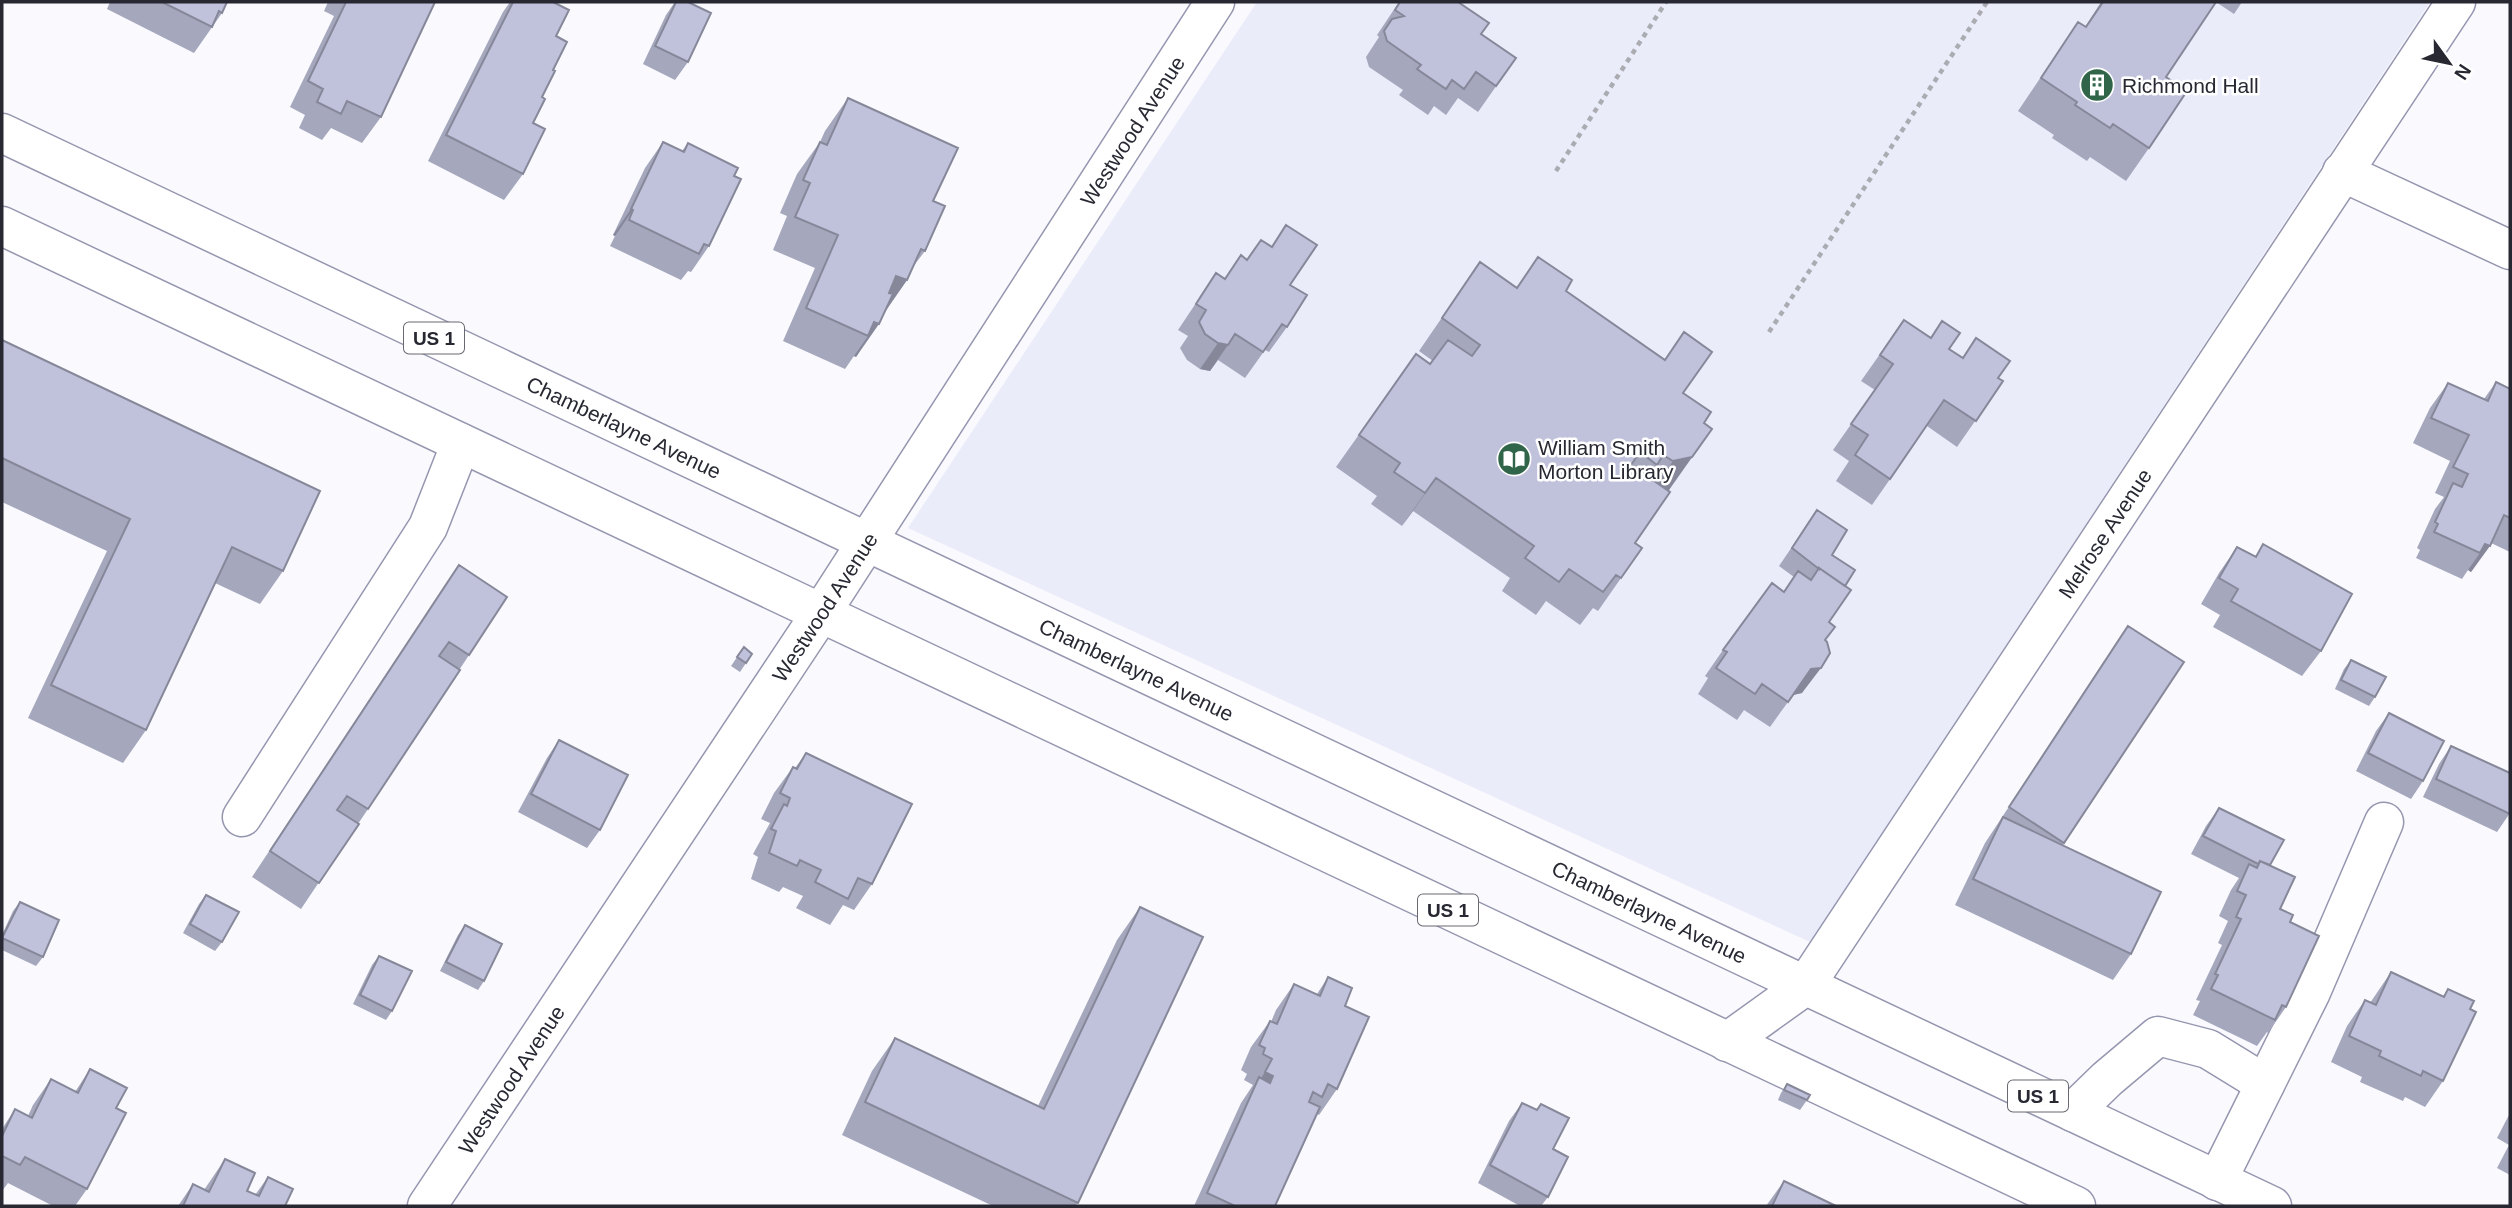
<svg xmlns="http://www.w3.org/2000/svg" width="2512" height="1208" font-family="Helvetica,sans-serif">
	<rect width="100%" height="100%" fill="#f9f9fe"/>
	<path fill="#ebecfa" d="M1257,2h1173l-620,940 -902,-414z"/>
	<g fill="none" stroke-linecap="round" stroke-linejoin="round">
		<g stroke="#9596af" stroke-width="41">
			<g id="minor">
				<path d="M2342,172l168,78"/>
				<path d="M242,817l186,-290 33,-84"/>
				<path id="s1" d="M1727,1042l78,-56 651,-984"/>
				<path d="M2073,1112l34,-33 51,-43 50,13 57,35"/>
				<path d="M2217,1181l94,-189 73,-170"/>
				<path id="s2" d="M427,1206l394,-593 394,-611"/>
			</g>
		</g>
		<g stroke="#9596af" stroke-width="41">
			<g id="major">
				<path id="s3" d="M2,133l2270,1073"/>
				<path d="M2,226l2074,980"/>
			</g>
		</g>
		<path stroke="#ababb2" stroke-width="4.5" stroke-dasharray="5 5" stroke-linecap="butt" d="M1556,171l110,-169
			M1769,332l218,-330"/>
		<use href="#minor" stroke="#fff" stroke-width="38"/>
		<use href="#major" stroke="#fff" stroke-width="38"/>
	</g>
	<path fill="#a5a7bd" d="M110,2h117l-5,11 -28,40 -87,-44z
		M328,2h107l-54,115 -19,26 -31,-15 -9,12 -23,-12 6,-13 -15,-8 44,-91 -10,-5z
		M510,2h43l3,34 -3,34 -20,53 -10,51 -19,26 -76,-39 75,-149z
		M675,2h13v60l-13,18 -32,-16 23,-49z
		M1399,2h59l23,32 35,24 -38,54 -20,-14 -12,17 -12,-9 -6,9 -29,-20 4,-5 -34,-23 -3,-10 13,-20 -2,-2z
		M2101,2h115l-50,75 -17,71 -23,33 -36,-24 -3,4 -35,-23 2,-3 -36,-24 60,-89 7,5z
		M2216,2h26l-8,12z
		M848,98l85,103 -8,50 -13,17 -5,12 -22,32 -29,45 -2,-1 -9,13 -62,-28 32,-73 -42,-18 14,-34 -7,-3 17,-39 23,-32 5,-11z
		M663,142l19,9 6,-8 46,33 -25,70 -18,26 -3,-1 -7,9 -71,-34 5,-10 -2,-1 32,-67z
		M1286,225l4,60 -3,42 -18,25 -4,-2 -20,28 -27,-18 -8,11 -10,-2 -13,-9 -7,-12 8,-12 -10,-6 38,-57 9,6 16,-24 6,5 24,-13z
		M1480,262l37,26 49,3 117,102 21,30 -35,67h-2l-32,53 7,5 -44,63 -5,-3 -13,17 -34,-24 -10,14 -34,-24 8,-13 -97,-67 -11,15 -31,-22 6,-8 -41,-29 80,-113 14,10 3,-3 -14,-10z
		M1904,320l27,18 11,-17 7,28 14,9 40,23 -46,66 -30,-21 -55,79 -36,-24 13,-20 -16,-11 42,-60 -14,-9z
		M2,340l281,231 -23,33 -45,-21 -69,147 -23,33 -95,-45 79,-167 -105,-49z
		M2496,382l12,6 2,-3v167l-19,-9 -20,29 -3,-2 -6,9 -46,-21 4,-8 -3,-2 18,-39 9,-12 -9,-4 15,-32 -37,-18 17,-35 18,-25 36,16z
		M1817,510l15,45 13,31 -16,36 -4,18 -23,53 -9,2 -23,32 -26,-17 -7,10 -39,-26 10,-16 -3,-2 18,-26 61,-58 10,-15 -15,-11z
		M2263,544l58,107 -19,25 -89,-49 7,-12 -19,-11 18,-31 18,-26 18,10z
		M459,565l10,90 -101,154 -67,100 -49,-32z
		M2128,626l56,36 -121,183 68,109 -18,26 -158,-75 30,-62z
		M744,647l8,7 -12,18 -9,-6z
		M2351,660l24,37 -6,9 -34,-17 9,-20z
		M2389,713l34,68 -12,18 -55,-28 20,-40z
		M559,740l41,90 -13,18 -69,-36 29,-54z
		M2451,746l59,67 -13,19 -74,-35 16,-33z
		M806,753l66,131 -18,26 -11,-5 -13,20 -34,-17 7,-12 -20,-9 -4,5 -28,-13 7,-22 -5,-3 17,-31 -9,-4 13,-26 19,-26 2,1z
		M2219,808l51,57 10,44 10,13 -4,85 -18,26 -1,-1 -10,14 -64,-31 7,-14 -4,-1 26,-55 -4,-2 10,-22 -9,-5 12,-26 8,-12 -48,-24 15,-28z
		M206,895l16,47 -7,9 -32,-18 16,-29z
		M20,902l23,55 -7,9 -34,-16v-15l11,-24z
		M1140,907l-62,296 -3,3h-82l-151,-71 30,-64 23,-33 143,68 79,-166z
		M465,925l19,56 -6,9 -38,-19 18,-36z
		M379,956l13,55 -6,9 -33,-16 19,-39z
		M2391,972l52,25 5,-8 -5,92 -18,26 -20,-10 -2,4 -43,-19 2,-5 -31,-15 16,-36 18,-26 5,3z
		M1328,977l17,29 -8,83 -18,26 -2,-1 -42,92h-81l47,-103 12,-18 -9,-5 3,-6 -6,-4 10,-23 19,-26 1,1 5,-12 18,-26 23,10z
		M90,1069l26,39 -29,81 -12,17h-22l-45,-23 -6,8v-62l13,-20 13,7 5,-11 18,-26 24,13z
		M1787,1084l20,16 -7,10 -22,-10 3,-7z
		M1522,1103l15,7 4,-6 12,45 -5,48 -7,9h-21l-42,-23 31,-62z
		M2510,1113v62l-13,-7 12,-23 -12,-7z
		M225,1159l22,32 8,4 13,-18 17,29h-107l15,-22 11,6z
		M1784,1181l52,25h-70z"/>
	<path fill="#86889a" d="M631,209l2,1 -18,26 -2,-1z
		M896,276l11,4 -23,33 -10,-5z
		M874,322l5,2 -23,33 -2,-1 14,-20z
		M1218,343l10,2 -18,26 -10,-2z
		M1712,429l-43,61 -19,4 23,-33z
		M1436,478l-23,33 -11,15 23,-33z
		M2485,544l5,2 -19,26 -3,-2 12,-17z
		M1821,668l-19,25 -9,2 18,-26z
		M1265,1072l8,4 -18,26 -1,-13z"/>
	<path fill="#c0c2dc" stroke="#86889a" stroke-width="2" d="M162,2h65l-5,11 -3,-2 -7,16z
		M346,2h89l-54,115 -34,-16 -6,13 -24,-12 6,-13 -15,-8z
		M513,2h40l16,8 -13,26 11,6 -14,28 2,1 -13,26 3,2 -12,24 12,6 -22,45 -77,-39z
		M676,2h12l23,11 -23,49 -33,-16z
		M1400,2h58l31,21 -8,11 35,24 -20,28 -20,-14 -12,17 -12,-9 -6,9 -29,-20 4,-4 -34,-24 -3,-10 8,-12 12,-3 -9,-6z
		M2103,2h113l-50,75 21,14 -38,57 -36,-24 -3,4 -35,-23 2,-3 -36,-24 37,-56 8,5z
		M848,98l110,50 -25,53 12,5 -20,45 -4,-2 -14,31 -11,-4 -7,17 4,1 -14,30 -5,-2 -6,14 -62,-28 32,-73 -43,-18 15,-34 -7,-3 17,-38 7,3z
		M663,142l21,10 4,-9 50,25 -4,8 7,3 -32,67 -5,-2 -5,10 -70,-34 4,-10 -2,-1z
		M1286,225l31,20 -27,40 17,10 -20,32 -5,-3 -19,28 -28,-18 -7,11 -10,-2 -13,-9 -6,-12 7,-12 -10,-6 20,-31 9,6 16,-24 6,5 14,-20 11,7z
		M1538,257l34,23 -6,11 99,69 19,-28 28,20 -29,41 28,19 -7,11 8,6 -20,28 -19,4 -10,-6 -6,10 -17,-13 -9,13 39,27 -35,51 7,5 -21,30 -5,-3 -13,17 -34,-23 -10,13 -34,-24 9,-12 -98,-68 -11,15 -31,-21 6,-9 -41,-28 57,-81 14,10 18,-24 24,16 8,-11 -38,-27 38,-56 37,26z
		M1904,320l27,18 11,-17 18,12 -11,16 14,9 13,-20 34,23 -12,17 5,3 -27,40 -32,-21 -54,79 -35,-24 13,-20 -17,-11 42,-60 -13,-9z
		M2,340l318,151 -37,80 -51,-24 -86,183 -95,-45 79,-166 -128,-61z
		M2496,382l14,7v-1v130l-6,-3 -14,31 -5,-2 -5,9 -46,-21 4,-8 -3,-2 18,-39 9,4 6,-13 -15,-7 16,-32 -38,-17 17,-35 40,18z
		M1817,510l30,20 -15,25 23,15 -10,16 -26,-18v1l-27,-21z
		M2263,544l89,50 -31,57 -90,-50 7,-12 -19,-11 18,-31 19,10z
		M459,565l48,32 -38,58 -20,-13 -10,14 21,14 -92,139 -21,-13 -10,14 22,14 -40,59 -49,-32z
		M1819,568l32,22 -22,32 6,5 -10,13 2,2 3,11 -9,15 -10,1 -23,33 -26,-18 -7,10 -39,-26 11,-16 -4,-2 49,-67 12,9 14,-21 13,9z
		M2128,626l56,36 -120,181 -55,-36z
		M744,647l8,7 -6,9 -9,-6z
		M2351,660l35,17 -11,20 -34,-17z
		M2389,713l55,28 -21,40 -55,-28z
		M559,740l69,35 -28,55 -69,-36z
		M2451,746l59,27v41l-74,-35z
		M806,753l106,51 -40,80 -14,-6 -10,21 -33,-17 6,-12 -21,-10 -3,6 -28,-13 7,-22 -5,-2 13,-25 3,2 3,-8 -10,-5 13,-26 4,2z
		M2219,808l65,32 -14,25 -10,-4 -2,3 -55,-28z
		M2003,817l158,75 -30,62 -158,-75z
		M2260,861l35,16 -15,32 13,6 -3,7 29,14 -33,71 -4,-2 -7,15 -64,-31 7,-14 -3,-1 26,-55 -5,-2 10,-22 -9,-4 12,-27 8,4z
		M206,895l33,17 -17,30 -32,-18z
		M20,902l39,18 -16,37 -41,-19z
		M1140,907l63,30 -125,266 -213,-101 30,-64 149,71z
		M465,925l37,19 -18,37 -38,-19z
		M379,956l33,15 -20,40 -32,-16z
		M2391,972l53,25 4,-8 26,12 -4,8 6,3 -33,69 -20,-10 -2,5 -42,-20 2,-5 -32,-15 16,-36 11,5z
		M1328,977l24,11 -7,18 24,11 -32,72 -9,-5 -6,13 -9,-5 -4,10 11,5 -45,99h-40l-28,-13 52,-116 11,6 3,-7 -8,-4 7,-13 -9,-5 2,-6 -6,-3 11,-24 7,3 17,-40 26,12z
		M90,1069l37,19 -11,20 10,5 -39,76 -62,-32 -5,8 -18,-9v-20l13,-27 17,9 19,-39 27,14z
		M1787,1084l23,11 -3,5 -23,-10z
		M1522,1103l15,7 4,-6 28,14 -16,31 15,8 -20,40 -58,-32z
		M225,1159l30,14 -8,18 12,5 9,-19 25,12 -8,17h-102l10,-22 16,8z
		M1784,1181l52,25h-64z"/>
	<defs>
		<g id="building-disc" transform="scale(1.75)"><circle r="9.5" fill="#31654a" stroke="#fff"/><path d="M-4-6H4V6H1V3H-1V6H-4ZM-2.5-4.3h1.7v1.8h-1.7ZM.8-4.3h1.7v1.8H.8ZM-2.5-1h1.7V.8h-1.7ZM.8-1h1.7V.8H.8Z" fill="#fff"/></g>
		<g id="library-disc" transform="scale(1.75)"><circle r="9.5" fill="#31654a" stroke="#fff"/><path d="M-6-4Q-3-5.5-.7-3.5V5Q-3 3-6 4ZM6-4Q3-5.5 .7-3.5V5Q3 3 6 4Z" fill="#fff"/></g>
	</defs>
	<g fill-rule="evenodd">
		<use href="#building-disc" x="2097" y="85"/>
		<use href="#library-disc" x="1514" y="459"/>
	</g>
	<g text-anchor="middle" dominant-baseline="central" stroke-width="5" stroke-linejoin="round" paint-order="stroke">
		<g fill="#fff" stroke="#686870" stroke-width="2">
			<rect x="404" y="322.5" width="60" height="31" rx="5"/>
			<rect x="1418" y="894.5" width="60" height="31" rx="5"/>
			<rect x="2008" y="1080.5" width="60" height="31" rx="5"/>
		</g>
		<g font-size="19" font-weight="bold" fill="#272832">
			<text x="434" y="338">US 1</text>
			<text x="1448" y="910">US 1</text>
			<text x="2038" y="1096">US 1</text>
		</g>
		<g font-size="21" fill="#272832" stroke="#fff" text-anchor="start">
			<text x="2122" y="85">Richmond Hall</text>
			<text x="1538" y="447">William Smith<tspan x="1538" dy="24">Morton Library</tspan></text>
		</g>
		<g font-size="21" fill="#272832" stroke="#fff">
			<text stroke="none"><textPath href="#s2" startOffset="1286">Westwood Avenue</textPath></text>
			<text stroke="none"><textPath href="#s3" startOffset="688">Chamberlayne Avenue</textPath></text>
			<text stroke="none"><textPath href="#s1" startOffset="639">Melrose Avenue</textPath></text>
			<text stroke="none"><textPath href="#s2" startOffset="719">Westwood Avenue</textPath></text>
			<text stroke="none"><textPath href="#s3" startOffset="1255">Chamberlayne Avenue</textPath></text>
			<text stroke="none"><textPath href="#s3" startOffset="1822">Chamberlayne Avenue</textPath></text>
			<text stroke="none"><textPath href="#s2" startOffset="152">Westwood Avenue</textPath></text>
		</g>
	</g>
	<rect width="2512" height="1208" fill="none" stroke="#272832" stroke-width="7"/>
	<g transform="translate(2449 63) rotate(123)" stroke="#ffffff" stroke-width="5" paint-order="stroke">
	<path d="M0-5L12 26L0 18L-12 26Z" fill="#272832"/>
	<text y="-10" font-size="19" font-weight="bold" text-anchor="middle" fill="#272832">N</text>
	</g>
</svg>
